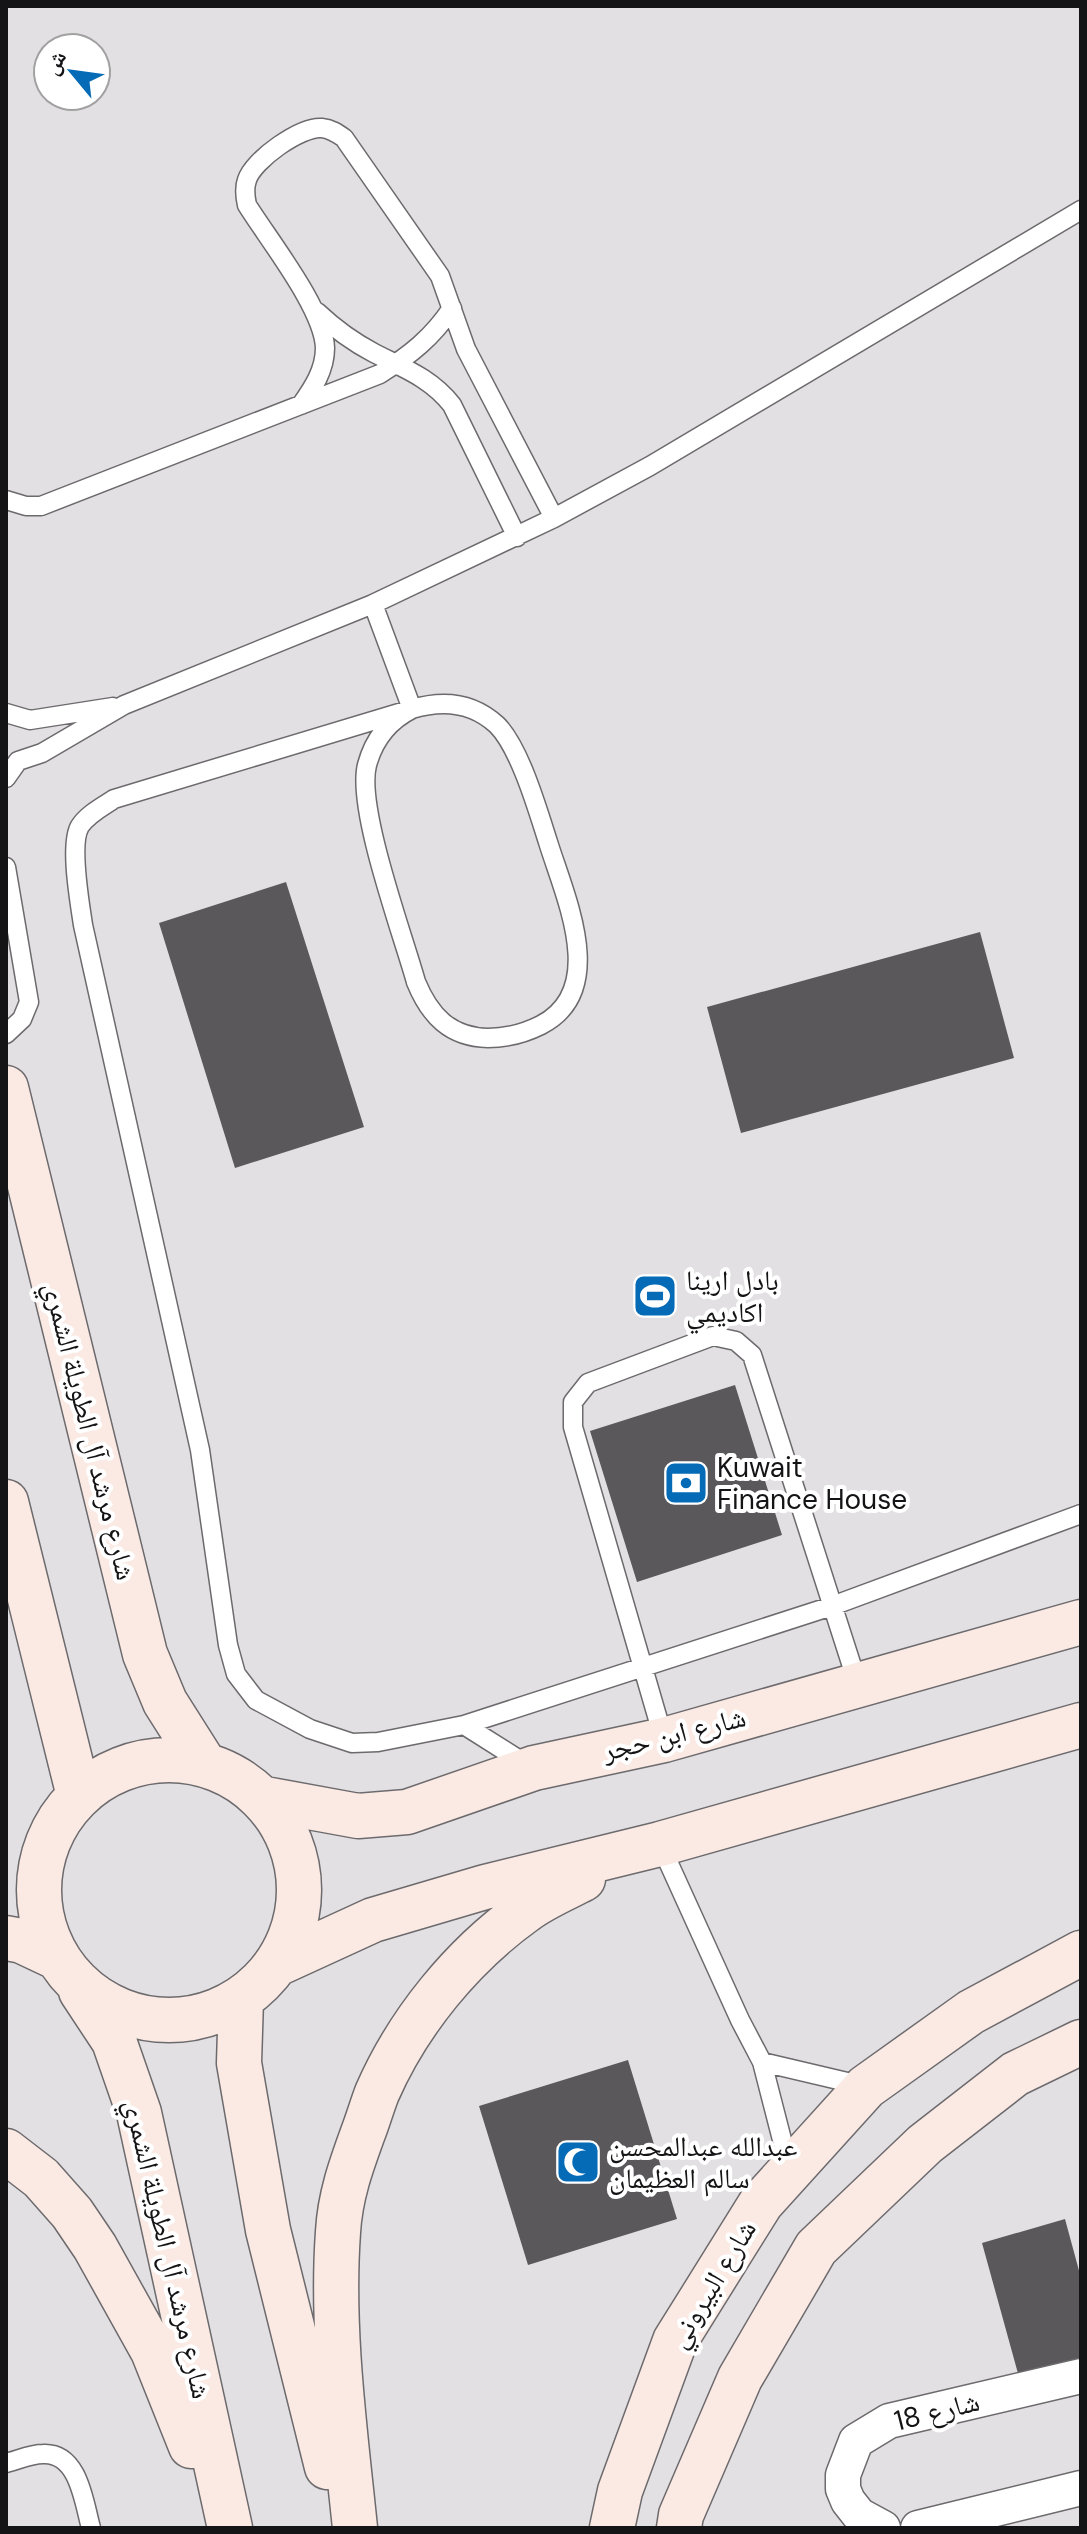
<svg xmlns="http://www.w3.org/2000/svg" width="1087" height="2534" font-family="'DM Sans','Noto Naskh Arabic',sans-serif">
	<rect width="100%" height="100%" fill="#e3e0e4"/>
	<path fill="#5a585b" d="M286,882l78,245 -129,41 -76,-245z
		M980,932l34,126 -273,75 -34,-126z
		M735,1385l47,150 -145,47 -47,-151z
		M628,2060l49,159 -149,46 -49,-159z
		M1065,2219l16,59v82l-62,17 -37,-134z"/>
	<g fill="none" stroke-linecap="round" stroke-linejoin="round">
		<g stroke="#6d6a6d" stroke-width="21">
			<path id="lane" d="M317,312c17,16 36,30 57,41 29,15 57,25 78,52l65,132
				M301,405c12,-17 24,-35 24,-57 -1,-39 -57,-109 -78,-143 -2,-9 -3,-17 0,-25 6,-20 54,-54 75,-52 9,1 15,5 22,10l96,138 26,73 88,169
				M6,500l20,6h15l339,-132c30,-19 52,-36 72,-66
				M373,604l39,105
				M412,709c-24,12 -38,30 -45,56 -11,43 36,170 49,217 14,34 34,55 72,56 17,0 37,-5 53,-13 68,-35 24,-128 7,-183 -10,-31 -28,-94 -51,-117 -25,-23 -55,-25 -85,-16l-298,90c-12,8 -26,15 -34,27 -11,18 0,78 3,99l117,525 28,195 8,29 20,26 54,29 42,14 26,-1 86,-17 368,-119 249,-92
				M6,713l24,7 83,-13
				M6,778l12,-17 24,-8 82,-48 249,-101 181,-86 96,-52 431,-256
				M6,867l23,135 -7,17 -16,15
				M464,1725l65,41
				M664,1740l-91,-313v-25l15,-19 125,-47 23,5 16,14 106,330
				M660,1844l80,176 22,42 27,105
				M762,2062l102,24
				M6,2463c12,-3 25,-9 37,-9 36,-2 41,49 48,74"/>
		</g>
		<g stroke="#6d6a6d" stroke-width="37">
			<path id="street" d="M883,2528l-24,-13 -11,-14 -5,-12v-14l13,-34 33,-20 192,-45
				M918,2528l163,-40"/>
		</g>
		<g stroke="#6d6a6d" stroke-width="47">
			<path id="secondary" d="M6,1088l139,566 20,48 38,60
				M6,1502l73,294
				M39 1890a130 130 0 1 1 260 0a130 130 0 1 1-260 0Z
				M265,1799l93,17 49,-4 127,-44 130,-28 417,-118
				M6,1938l16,3 34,16
				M277,1964l96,-44 112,-33 175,-43 421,-119
				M81,1991l33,50 25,72 91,415
				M241,1999l-2,64 29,167 59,237
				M6,2151l35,27 31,35 23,34 58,104 38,95
				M355,2528c-10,-98 -24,-198 -17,-296 2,-36 13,-66 25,-99 5,-13 9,-27 14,-40 31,-71 85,-137 148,-182 17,-13 39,-22 58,-32
				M612,2528l8,-37 55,-150 86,-138 105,-116 105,-75 110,-59
				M679,2528l2,-13 59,-137 76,-130 109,-104 90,-70 66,-32"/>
		</g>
		<use href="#lane" stroke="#fff" stroke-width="18"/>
		<use href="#street" stroke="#fff" stroke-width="34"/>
		<use href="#secondary" stroke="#faeae3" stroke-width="44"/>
	</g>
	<defs>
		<g id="stadium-square" transform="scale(2.3)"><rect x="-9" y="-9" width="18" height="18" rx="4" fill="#056bb7" stroke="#fff"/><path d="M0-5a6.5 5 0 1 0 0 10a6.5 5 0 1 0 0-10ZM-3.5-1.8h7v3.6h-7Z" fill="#fff"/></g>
		<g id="bank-square" transform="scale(2.3)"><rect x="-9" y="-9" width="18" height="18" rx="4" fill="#056bb7" stroke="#fff"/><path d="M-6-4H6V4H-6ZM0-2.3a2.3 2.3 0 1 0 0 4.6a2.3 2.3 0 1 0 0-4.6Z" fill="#fff"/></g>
		<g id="mosque-square" transform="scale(2.3)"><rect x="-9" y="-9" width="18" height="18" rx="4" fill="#056bb7" stroke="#fff"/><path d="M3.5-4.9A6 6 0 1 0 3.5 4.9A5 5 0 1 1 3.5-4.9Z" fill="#fff"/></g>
	</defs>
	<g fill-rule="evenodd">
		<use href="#stadium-square" x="655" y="1296"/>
		<use href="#bank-square" x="686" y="1483"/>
		<use href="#mosque-square" x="578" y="2162"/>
	</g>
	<g text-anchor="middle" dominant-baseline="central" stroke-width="8" stroke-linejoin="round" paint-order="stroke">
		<g font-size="28" fill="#141315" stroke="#fff" text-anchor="start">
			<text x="686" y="1280">بادل ارينا<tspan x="686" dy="32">اكاديمي</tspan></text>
			<text x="717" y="1467">Kuwait<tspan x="717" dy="32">Finance House</tspan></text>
			<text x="609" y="2146">عبدالله عبدالمحسن<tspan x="609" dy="32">سالم العظيمان</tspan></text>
		</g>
		<g font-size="28" fill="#141315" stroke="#fff">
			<text transform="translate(90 1431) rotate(76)">شارع مرشد آل الطويلة الشمري</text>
			<text transform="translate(674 1734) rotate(-14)">شارع ابن حجر</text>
			<text transform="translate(168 2249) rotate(77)">شارع مرشد آل الطويلة الشمري</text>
			<text transform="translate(712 2284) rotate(-59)">شارع البيروني</text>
			<text transform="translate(937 2411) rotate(-14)">شارع 18</text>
		</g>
	</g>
	<rect width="1087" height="2534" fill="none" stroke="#141315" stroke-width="16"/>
	<g transform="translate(72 72) rotate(299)"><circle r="38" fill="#ffffff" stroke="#a1a1a1" stroke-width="2"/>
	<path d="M0-6L14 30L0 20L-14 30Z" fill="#056bb7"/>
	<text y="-12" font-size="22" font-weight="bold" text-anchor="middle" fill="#141315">ش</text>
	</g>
</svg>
